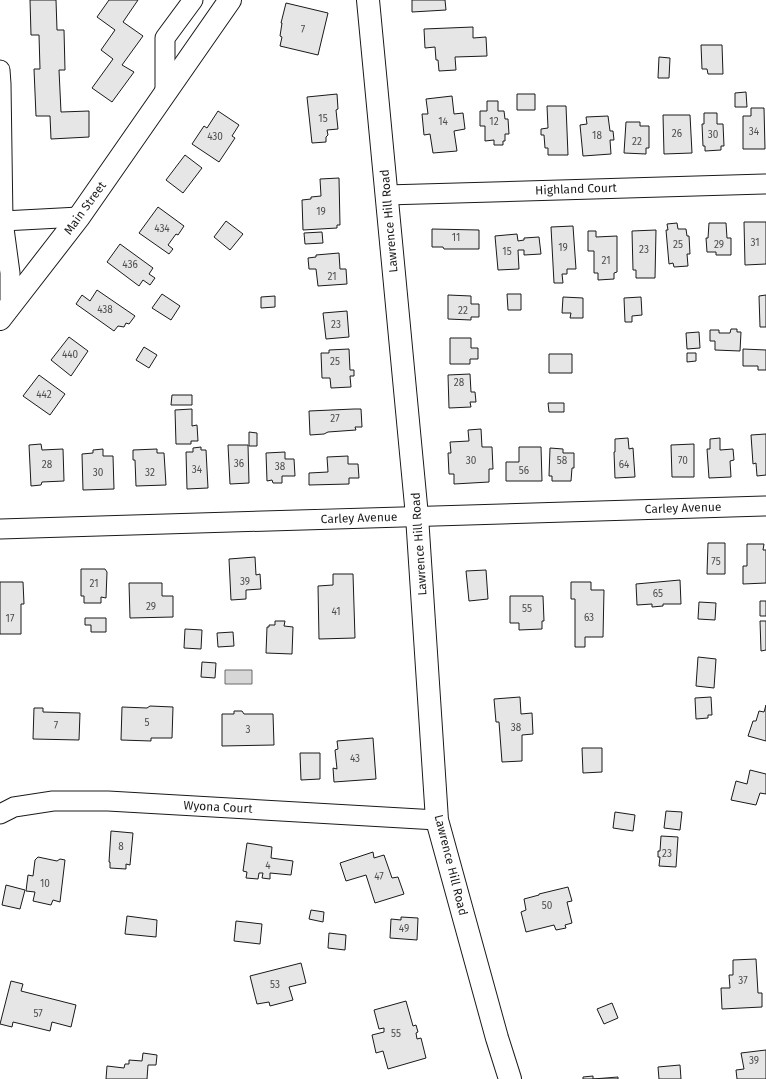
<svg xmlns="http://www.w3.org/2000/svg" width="766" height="1079" font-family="'Fira Sans',sans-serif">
	<rect width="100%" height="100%" fill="#fff"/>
	<path fill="#d7d7d7" stroke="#6a6a6a" d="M225,670h27v14h-27z"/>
	<path fill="#e6e6e6" stroke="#1a1a1a" d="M30,0h26l1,30h7l1,40h-6l2,42 28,-1v26l-38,2 -1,-23h-14l-2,-47h6l-1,-34h-8z
		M109,0h29l-15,22 20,14 -21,29 12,7 -22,30 -20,-14 21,-29 -12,-9 14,-20 -18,-13z
		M412,0h33l1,10 -34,2z
		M286,3l42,10 -10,42 -38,-9 2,-9 -2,-1 2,-13h-1z
		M473,27v11l13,-1 1,19 -32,1 1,13 -17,1 -1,-11h-2l-1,-13 -10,1 -1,-19z
		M701,45h21l1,29h-15l-1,-5h-5z
		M659,57l11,1 -1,20h-11z
		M746,92l1,15h-12v-14z
		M337,94l1,15 -2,1 2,19 -11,1 1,5 -2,2v5l-14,1 -5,-46z
		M517,94h18v16h-18z
		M452,96l2,18 9,-1 2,16 -11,2 3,20 -24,2 -3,-19 -6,1 -2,-21h6l-2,-15z
		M487,101h11v10h6l1,8h3l1,15h-4v7h-2v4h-9v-5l-9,1v-15h-5v-15h7z
		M547,106h19l2,49h-20v-7h-3l-1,-13h-3v-6l7,-1z
		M751,108h13l1,41h-22v-33h8z
		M218,111l21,14 -7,11 3,2 -16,24 -27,-18 12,-18 3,2z
		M704,113h13v11h6l1,22h-3v4l-16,1v-5h-2l-1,-22h2z
		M663,115h27l2,38 -28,1z
		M608,116l2,15h3l1,9h-4l1,14 -28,2 -3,-31 7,-1 -1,-7z
		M626,122h14v4h9v22h-3v6l-22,-1z
		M185,155l17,13 -19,25 -17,-13z
		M339,178l1,47h-3v3l-34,2 -1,-30 9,-1v-2l10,-1 -1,-17z
		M158,207l26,19 -6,9 -2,-1 -8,11 5,4 -4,5 -30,-21z
		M226,221l17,13 -13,16 -16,-13z
		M744,222h22v42l-21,1z
		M677,223l1,6h8l1,7h2l1,18h-3l1,12 -14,1 -1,-4 -4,1 -3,-34h2l-1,-6z
		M709,223h17l1,15h4v17h-15v-3h-9l-1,-14h2z
		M573,226l3,43h-9v5h-5l1,9h-9l-3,-56z
		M432,229l47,1v19h-35l-1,-2h-11z
		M656,230l-1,48h-19v-8h-3l-1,-39z
		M588,231h8v6l21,-1v36l-3,1v6l-16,1v-7h-4v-22h-6z
		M322,232l1,11 -18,1 -1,-11z
		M517,234l1,7 6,-1v-2l15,-1 2,17 -17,1v-5h-6l1,19 -21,1 -3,-34z
		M120,244l33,24 -4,6 6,4 -5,7 -7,-5 -4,6 -32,-24z
		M339,253l1,16h6l1,15 -29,2 -2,-17h-7l-1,-11 8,-1v-2z
		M97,290l38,26 -6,8 -3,-1 -2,4 -6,-1 -4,5 -38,-27 6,-9 8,6z
		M162,294l18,12 -9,14 -19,-12z
		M507,294h14v16h-13z
		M448,295l23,1v8h8v13h-8v3l-23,-1z
		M766,295v32h-6l-1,-31z
		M275,296v11l-14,1v-11z
		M563,297l20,1v20h-13l1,-5h-9z
		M641,297l1,18 -10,1v6h-7l-1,-24z
		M347,311l2,26 -23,2 -3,-26z
		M731,329h6v3h4l-1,19 -25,-1v-9h-5v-11h9v3h11z
		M699,332l1,16 -13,1 -1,-16z
		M69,337l19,14 -17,25 -20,-16z
		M450,338h21v10h7v11h-8v5h-20z
		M144,347l13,8 -8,13 -13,-8z
		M349,349l1,21h4v6h-4l1,11 -20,1 -1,-10h-8l-1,-25h8v-3z
		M743,349l23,1v20h-8v-4h-15z
		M687,353h9v8l-9,1z
		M549,354h23v19h-23z
		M470,374l1,18h4l1,10h-6l1,5 -22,1 -1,-33z
		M39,375l26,19 -15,21 -27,-19z
		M172,395h20v10h-21z
		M548,403h16v9h-15z
		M192,409v17l5,-1 1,16h-7v3h-15l-1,-34z
		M354,409h7l1,18h-7l1,3 -28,2 -4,2 -14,1 -1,-24z
		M481,429l1,18h10l1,22h-4v13l-35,2v-10h-5l-1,-21h3l-1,-11 19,-1 -1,-11z
		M249,432l8,1v13h-8z
		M766,434v41l-9,1 -1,-13 -3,1 -2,-29z
		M628,438l1,11 4,-1 2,29 -20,1 -1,-26h1v-13z
		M720,438v12l13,-1 1,11 -4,1 1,16 -22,1 -2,-29h3v-10z
		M41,444l1,6 21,-1 1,32 -22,1 -1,3 -10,1 -2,-41z
		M694,444v33h-22l-1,-32z
		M228,445h20l1,38 -19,1z
		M201,447v3h5l2,38 -21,1 -1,-37h7v-4z
		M519,447h22l1,34h-36v-19h13z
		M550,448l13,1v4h11v15h-2l-1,13h-19v-5h-3z
		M103,449v7h10l1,33 -31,1 -1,-36 11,-1v-3z
		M157,449v4h7l2,32 -30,1 -1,-26h-2v-10z
		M285,452v7h9l1,17h-13v7h-9l-1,-3 -5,1 -1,-28z
		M348,456v8h10l1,14h-10v6l-40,1v-12l19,-1 -1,-15z
		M708,543h17v31h-18z
		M747,544h17l-1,6h3v33l-23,1v-18h4z
		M255,557l1,18 4,-1 1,15 -15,1v9l-15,1 -2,-41z
		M81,569h24l2,3 -1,26 -5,-1v6h-17v-7h-3z
		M486,570l2,29 -19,2 -3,-30z
		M333,574h20l2,64 -36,1 -1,-53 15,-1z
		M680,580l1,24h-18v2l-11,1v-3l-15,1 -1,-21z
		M0,582h23l1,22h-3v30h-21z
		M571,582h20v8h13l-1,47h-18v10h-10v-48h-4z
		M129,583h33v13h11v21l-43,1z
		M510,596h33l1,25h-2v8l-23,1v-7h-9z
		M760,601h6v15h-6z
		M699,602l17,1 -1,17 -17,-1z
		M85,618h21v14h-15v-7h-6z
		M275,621h10l-1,5 9,1 -1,27 -26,-1 1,-26h2v-2h6z
		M760,621h6v29l-5,1z
		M185,629l17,1 -1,19 -17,-1z
		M233,632l1,14 -16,1 -1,-14z
		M698,657l18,2 -2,29 -18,-2z
		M202,662l14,1 -1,15 -14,-1z
		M520,697l1,17 11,-1 1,21 -11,1v26l-20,1 -3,-40h-3l-2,-23z
		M711,697l1,18h-4v3l-12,1 -1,-21z
		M766,705v36l-18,-5 5,-15h3l3,-10 5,1z
		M150,706l23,1 -1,31h-21v3l-30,-1 1,-33 25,1z
		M34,708h9v4l37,1 -1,27 -46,-1z
		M234,711h8l2,3h29l1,31 -52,1v-32h12z
		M373,738l3,41 -42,3 -1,-14 4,1 -2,-19 3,-1 -1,-8z
		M582,748h20v24l-19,1z
		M300,753h20v26l-19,1z
		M750,770l16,4v20l-6,-1 -4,12 -25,-5 5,-19 11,3z
		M666,811l16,1 -2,18 -16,-2z
		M615,812l20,3 -2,16 -20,-3z
		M111,831l22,2 -3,32 -4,-1v5l-16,-1v-6h-1z
		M661,836l17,1 -2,30 -17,-1 1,-9h-2v-6h2z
		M247,843l25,4 -1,11 22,3 -2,14 -21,-2v6l-8,-1 1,-5h-4l-1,6 -12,-1 1,-6 -4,-1z
		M373,852l1,6 10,-3 8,23 6,-1 6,17 -29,9 -9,-28 -20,6 -6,-18z
		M38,857l19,4 3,-2 5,1 -5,42 -7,-2 -2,5 -18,-4 2,-9 -9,-1 2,-16 5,1 2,-16z
		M6,885l19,5 -5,19 -18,-4z
		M568,887l4,14 -5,1 5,21 -7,2 1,3 -10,2 -2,-5 -28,7 -5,-20 5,-2 -2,-11 15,-4v-1z
		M311,910l13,2 -1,10 -14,-3z
		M127,916l30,4 -1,17 -31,-3z
		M401,917l17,1 -1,22 -27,-2 1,-19 10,1z
		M236,921l26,3 -2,20 -26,-3z
		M329,933l17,2 -1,15 -17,-2z
		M756,959l2,34h4v14l-40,2 -1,-21h9l-1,-13h4v-15z
		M301,963l5,20 -17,4 4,13 -23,6 -1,-4 -12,2 -7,-28z
		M11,981l12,3 -2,7 55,14 -5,22 -19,-5 -2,9 -37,-9 -1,5 -12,-3z
		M406,1001l7,25 3,-1 2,7 -2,1 1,6 4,-1 5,20 -38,11 -5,-18 -7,2 -4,-18 12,-3v-4l-5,1 -5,-19z
		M612,1003l6,15 -14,6 -7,-15z
		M766,1050v29h-29l-1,-9 8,-1 -3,-16z
		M143,1053l14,2 -1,10h-8l-1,14h-41l1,-13 17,2 1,-4h4v-4l13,1z
		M680,1065l1,14h-22l-1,-12z
		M593,1076v3l25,-2v2h-35v-2z"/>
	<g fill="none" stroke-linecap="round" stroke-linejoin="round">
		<g stroke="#1a1a1a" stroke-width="21">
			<path id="minor" d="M0,70l1,14 2,137 7,52v32
				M165,93v-55l28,-38
				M386,195l380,-11
				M3,221l76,-4
				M0,529l766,-23
				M0,814l14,-7 39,-6h55l329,19"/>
		</g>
		<g stroke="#1a1a1a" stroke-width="24">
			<path id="major" d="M368,0l49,516 20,304 60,218 13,41
				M0,319l79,-102 151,-217"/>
		</g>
		<use href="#minor" stroke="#fff" stroke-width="19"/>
		<use href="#major" stroke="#fff" stroke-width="22"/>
	</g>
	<g text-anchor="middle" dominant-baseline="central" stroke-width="3" stroke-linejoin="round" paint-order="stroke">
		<g font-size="10" fill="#4d4d4d">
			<text x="303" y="30">7</text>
			<text x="323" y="119">15</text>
			<text x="443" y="122">14</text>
			<text x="494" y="122">12</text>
			<text x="754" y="132">34</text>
			<text x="677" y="134">26</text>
			<text x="713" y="135">30</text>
			<text x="597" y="136">18</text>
			<text x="215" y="137">430</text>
			<text x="637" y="142">22</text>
			<text x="321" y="212">19</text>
			<text x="162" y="229">434</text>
			<text x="456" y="238">11</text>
			<text x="755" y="243">31</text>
			<text x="678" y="245">25</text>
			<text x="719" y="245">29</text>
			<text x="563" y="248">19</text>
			<text x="644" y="250">23</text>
			<text x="507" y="252">15</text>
			<text x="606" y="261">21</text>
			<text x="130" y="265">436</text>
			<text x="332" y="277">21</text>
			<text x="105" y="310">438</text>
			<text x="463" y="311">22</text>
			<text x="336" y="325">23</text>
			<text x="70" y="355">440</text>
			<text x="335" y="362">25</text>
			<text x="459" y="383">28</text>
			<text x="44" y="395">442</text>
			<text x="335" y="419">27</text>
			<text x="471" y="461">30</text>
			<text x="562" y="461">58</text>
			<text x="683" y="461">70</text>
			<text x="239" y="464">36</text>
			<text x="47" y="465">28</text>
			<text x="624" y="465">64</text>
			<text x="280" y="467">38</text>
			<text x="197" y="470">34</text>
			<text x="524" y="471">56</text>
			<text x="98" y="473">30</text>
			<text x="150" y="473">32</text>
			<text x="716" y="562">75</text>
			<text x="245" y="582">39</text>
			<text x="94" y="584">21</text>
			<text x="658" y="594">65</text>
			<text x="151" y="607">29</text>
			<text x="527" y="609">55</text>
			<text x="336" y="612">41</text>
			<text x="589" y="618">63</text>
			<text x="10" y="619">17</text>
			<text x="147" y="723">5</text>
			<text x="56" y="726">7</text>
			<text x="516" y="728">38</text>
			<text x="248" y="730">3</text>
			<text x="355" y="759">43</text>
			<text x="121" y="847">8</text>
			<text x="667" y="854">23</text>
			<text x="268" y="866">4</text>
			<text x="379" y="877">47</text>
			<text x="45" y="884">10</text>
			<text x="547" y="906">50</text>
			<text x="404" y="929">49</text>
			<text x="743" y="981">37</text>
			<text x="275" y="985">53</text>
			<text x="38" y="1014">57</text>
			<text x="396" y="1034">55</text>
			<text x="754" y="1061">39</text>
		</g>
		<g font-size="12" fill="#1a1a1a" stroke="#fff">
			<text transform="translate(576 189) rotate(-2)">Highland Court</text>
			<text transform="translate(85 208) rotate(-54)">Main Street</text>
			<text transform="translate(389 221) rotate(-95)">Lawrence Hill Road</text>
			<text transform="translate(683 508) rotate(-2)">Carley Avenue</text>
			<text transform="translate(359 518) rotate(-2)">Carley Avenue</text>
			<text transform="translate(419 544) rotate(-94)">Lawrence Hill Road</text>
			<text transform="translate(218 807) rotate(3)">Wyona Court</text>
			<text transform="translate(451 865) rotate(76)">Lawrence Hill Road</text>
		</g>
	</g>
</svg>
